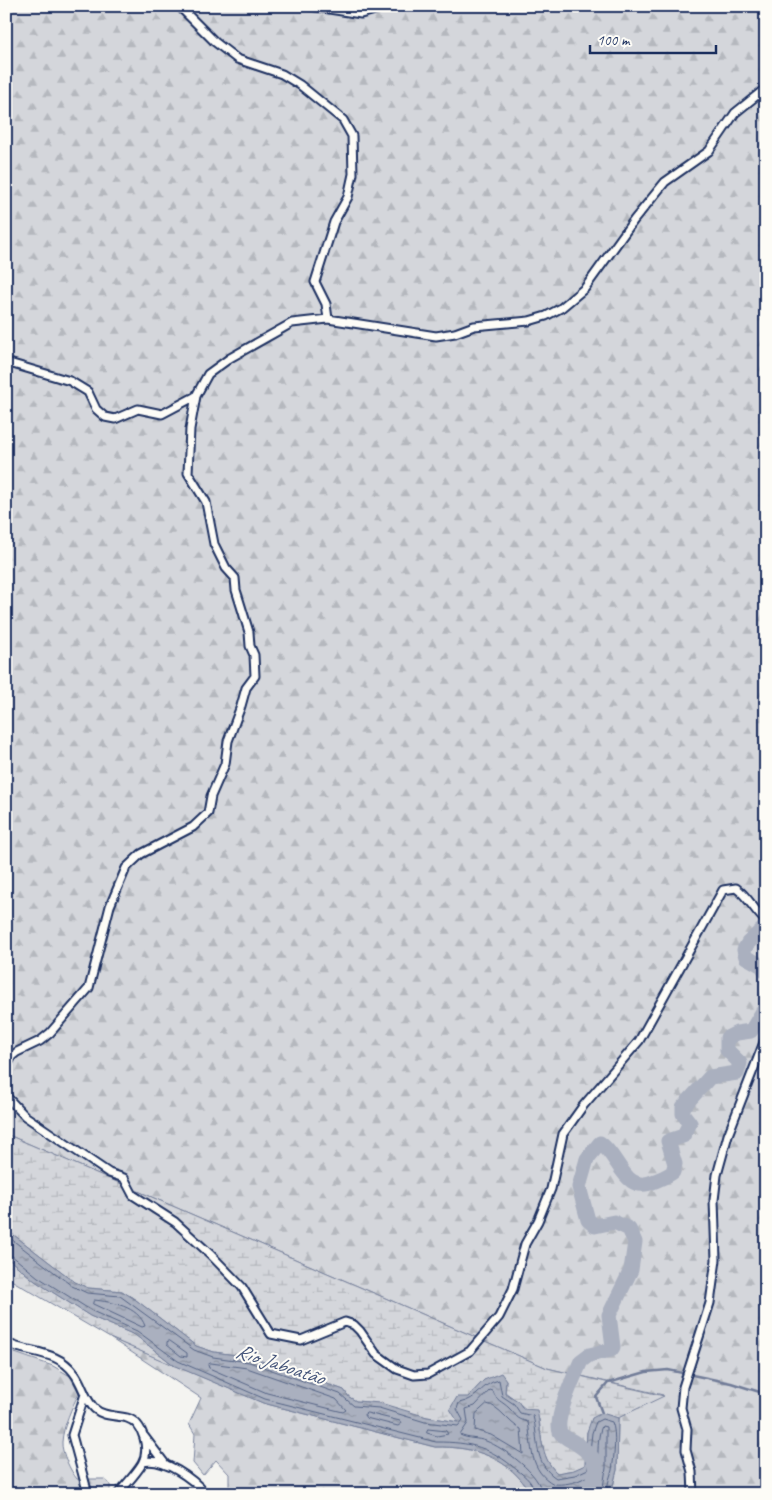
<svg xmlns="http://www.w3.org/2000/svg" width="772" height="1500" font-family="Caveat,sans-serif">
	<defs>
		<pattern id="forest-firs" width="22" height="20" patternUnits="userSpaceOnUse" patternTransform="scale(1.25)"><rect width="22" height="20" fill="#d4d6db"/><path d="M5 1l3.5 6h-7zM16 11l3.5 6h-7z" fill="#b5b8be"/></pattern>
		<pattern id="wetland-marsh" width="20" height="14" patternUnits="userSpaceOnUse" patternTransform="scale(1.25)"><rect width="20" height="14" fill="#d4d6db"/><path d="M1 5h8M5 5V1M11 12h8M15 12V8" fill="none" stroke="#b5b8be"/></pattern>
		<pattern id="water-ripples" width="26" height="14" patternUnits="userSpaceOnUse" patternTransform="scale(1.25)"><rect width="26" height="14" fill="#aab0bf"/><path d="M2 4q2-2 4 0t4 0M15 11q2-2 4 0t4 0" fill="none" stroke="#8a909e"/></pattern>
	</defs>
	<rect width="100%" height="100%" fill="#f4f4f1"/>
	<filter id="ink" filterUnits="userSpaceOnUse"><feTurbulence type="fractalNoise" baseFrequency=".02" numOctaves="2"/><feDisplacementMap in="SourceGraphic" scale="10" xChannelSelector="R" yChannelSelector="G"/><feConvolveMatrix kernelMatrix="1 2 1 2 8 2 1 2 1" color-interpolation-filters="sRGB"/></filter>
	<g filter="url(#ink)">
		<path fill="url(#forest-firs)" stroke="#78829c" d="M6,6h760v1488h-152l-2,-4 5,-20 1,-52 45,-23 -116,-27 -541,-234z
			M110,1338l153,65 172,44c40,-1 75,11 96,47h-302v-20l-13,-14 -13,15 -10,-12 2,-29 -6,-10 12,-26z
			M6,1350l47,16 17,10 9,17c-7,14 -16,33 -17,49 -1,10 9,30 15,37h27l6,5v10h-104z"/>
		<path fill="url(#wetland-marsh)" stroke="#78829c" d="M6,1134l541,234 117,28 -46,22 -16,-4 -15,18 -2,34 -11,4 -17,3c-16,-15 -15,-33 -18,-54 -13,-8 -21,-18 -34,-27l1,-12h-22l-16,17 -9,25 -32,-5 -59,-15 -12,-1 -7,-4 -5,-7 -94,-33 -36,-5 -18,-6 -60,-46 -14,-9 -34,-3 -13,-6 -69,-53z
			M6,1257l29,24 55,35 45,19 40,31 -65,-28 -104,-61z"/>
		<path fill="url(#water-ripples)" stroke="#717c98" d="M6,1229l69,53 13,6 34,3 14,9 60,46 18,6 36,5 94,33 5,7 7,4 24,2 47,14 31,5 -8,-13 7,-12h11l16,-17 17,-7 5,7 -1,13 13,8 5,8 14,1c5,23 2,46 20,63l17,-3 11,-5 2,-33 5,-14 10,-5 16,5 -1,52 -5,19 2,5h-83c-21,-36 -56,-48 -96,-47l-172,-44 -88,-37 -40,-31 -45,-19 -55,-35 -29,-24z"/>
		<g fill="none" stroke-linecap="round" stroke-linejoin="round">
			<path stroke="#546385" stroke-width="1" d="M6,1235l66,51 15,7 33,3 74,54 19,7 36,5 91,32 14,12 25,2 46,14 33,4 5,-6 -6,-11 2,-6c21,-4 21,-19 40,-23l3,16 12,8 6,9 13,3c6,23 0,47 23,62l19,-3 13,-6 4,-36 4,-11 6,-3 10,3c5,11 2,35 0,48 -2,8 -6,16 -4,24
				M6,1254l5,1 27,22 54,34 45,20 41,30 87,38 171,43c35,0 54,5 81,28 8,6 17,13 18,24
				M94,1300c18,2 44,6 51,26l-3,1 -49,-23z
				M170,1341l17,12v4l-6,-1 -14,-11v-3z
				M211,1363l36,5 89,31 10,11 -3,2 -76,-19 -58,-25 -1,-3z
				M487,1404c13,2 21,19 34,25l2,25 -32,-19 -16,-5 1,-16z
				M367,1413l33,8 1,3 -3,2 -32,-8 -2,-3z
				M428,1429l18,2 2,3 -11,2 -10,-3z
				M542,1494c-1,-20 -38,-46 -56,-53 -8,-3 -18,-2 -26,-6l8,-12 -2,-14 9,-3 15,-16 3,1c3,10 9,10 16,17 9,9 6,10 19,14 4,23 1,49 26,62 8,1 20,-1 28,-5 24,-10 11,-32 20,-53l4,1v41l-4,26
				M549,1494l2,-3 27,-2 13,-6 2,2 1,9"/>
			<path stroke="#717c98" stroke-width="2.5" d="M602,1413l-6,-16 12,-14 38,-11 22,-2 63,13 35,11"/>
			<path stroke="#aab0bf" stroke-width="15" d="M766,926l-18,17 -4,7 2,7 16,9 4,6
				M585,1494c17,-26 14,-37 -13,-53 -4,-2 -10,-5 -12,-9 -6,-14 15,-57 21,-71l8,-6 22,-5 2,-3 -4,-32 22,-45 4,-28 -6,-13 -15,-7 -19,4 -7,-6 -9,-33 8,-28 13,-16c20,13 24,53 55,38 7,-3 13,-5 18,-9l2,-8 -7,-23 15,-5 7,-13 -7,-9v-7l27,-30 27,-4 3,-10 -13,-13v-12l10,-5 14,-2 15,-25"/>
			<g stroke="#1b2f5e" stroke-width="11">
				<path id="minor" d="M179,6l36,36 22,17 45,15 18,11 43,35 9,16 1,38 -5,23 -14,25 -19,60 11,22 2,15
					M310,6l51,8 28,-8
					M6,362l64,19 18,11 8,17 9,8 10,2 23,-10 24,5 34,-18
					M6,1067l6,-11 5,-4 23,-11 10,-8 39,-45 21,-82 16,-38 15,-14 52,-27 15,-14 3,-17 14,-32 3,-23 13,-35 5,-18 9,-12 -1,-21 -4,-9 -1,-14 -13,-42 -1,-12 -9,-10 -12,-24 -8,-42 -18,-29 2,-44 6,-33 12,-22 22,-16 62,-35 36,-4 108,17 19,-3 19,-7 55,-5 17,-5 15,-8 24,-20 49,-68 31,-38 44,-31 26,-38 31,-25
					M6,1096l19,20 84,57 15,5 9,17 42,27 35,32 32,33 29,47 30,6 44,-18 9,3 6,6 16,23 21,15 17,6 14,-1 42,-23 29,-34 14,-28 12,-45 13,-23 13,-32 12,-55 20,-28 56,-65 84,-151 13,-2c13,9 18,23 30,33
					M6,1343c25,11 51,7 68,30 9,11 10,26 21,36 9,8 21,6 32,9 17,5 23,32 15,46 -6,10 -16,20 -24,30
					M85,1394l-13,41 16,59
					M144,1436l22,29
					M143,1462c21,-5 50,17 63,32
					M693,1494l-1,-22 -6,-22 1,-21 -6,-21 2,-21 27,-84 6,-43 -2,-60 3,-25 11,-40 38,-98"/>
			</g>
			<use href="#minor" stroke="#fdfcf7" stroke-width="7"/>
		</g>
	</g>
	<g text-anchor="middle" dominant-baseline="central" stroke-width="4" stroke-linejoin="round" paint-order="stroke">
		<g font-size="21" font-style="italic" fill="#46567b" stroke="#fdfcf7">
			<text transform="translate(280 1364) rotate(18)">Rio Jaboatão</text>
		</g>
	</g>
	<rect width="772" height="1500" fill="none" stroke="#fdfcf7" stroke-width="25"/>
	<rect x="12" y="12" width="747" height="1475" fill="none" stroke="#1b2f5e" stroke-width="2" filter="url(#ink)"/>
	<path d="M590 45v8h126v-8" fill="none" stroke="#1b2f5e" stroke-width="2.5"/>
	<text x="597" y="45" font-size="15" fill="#1b2f5e" stroke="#fdfcf7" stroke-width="4" paint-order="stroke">100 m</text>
</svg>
